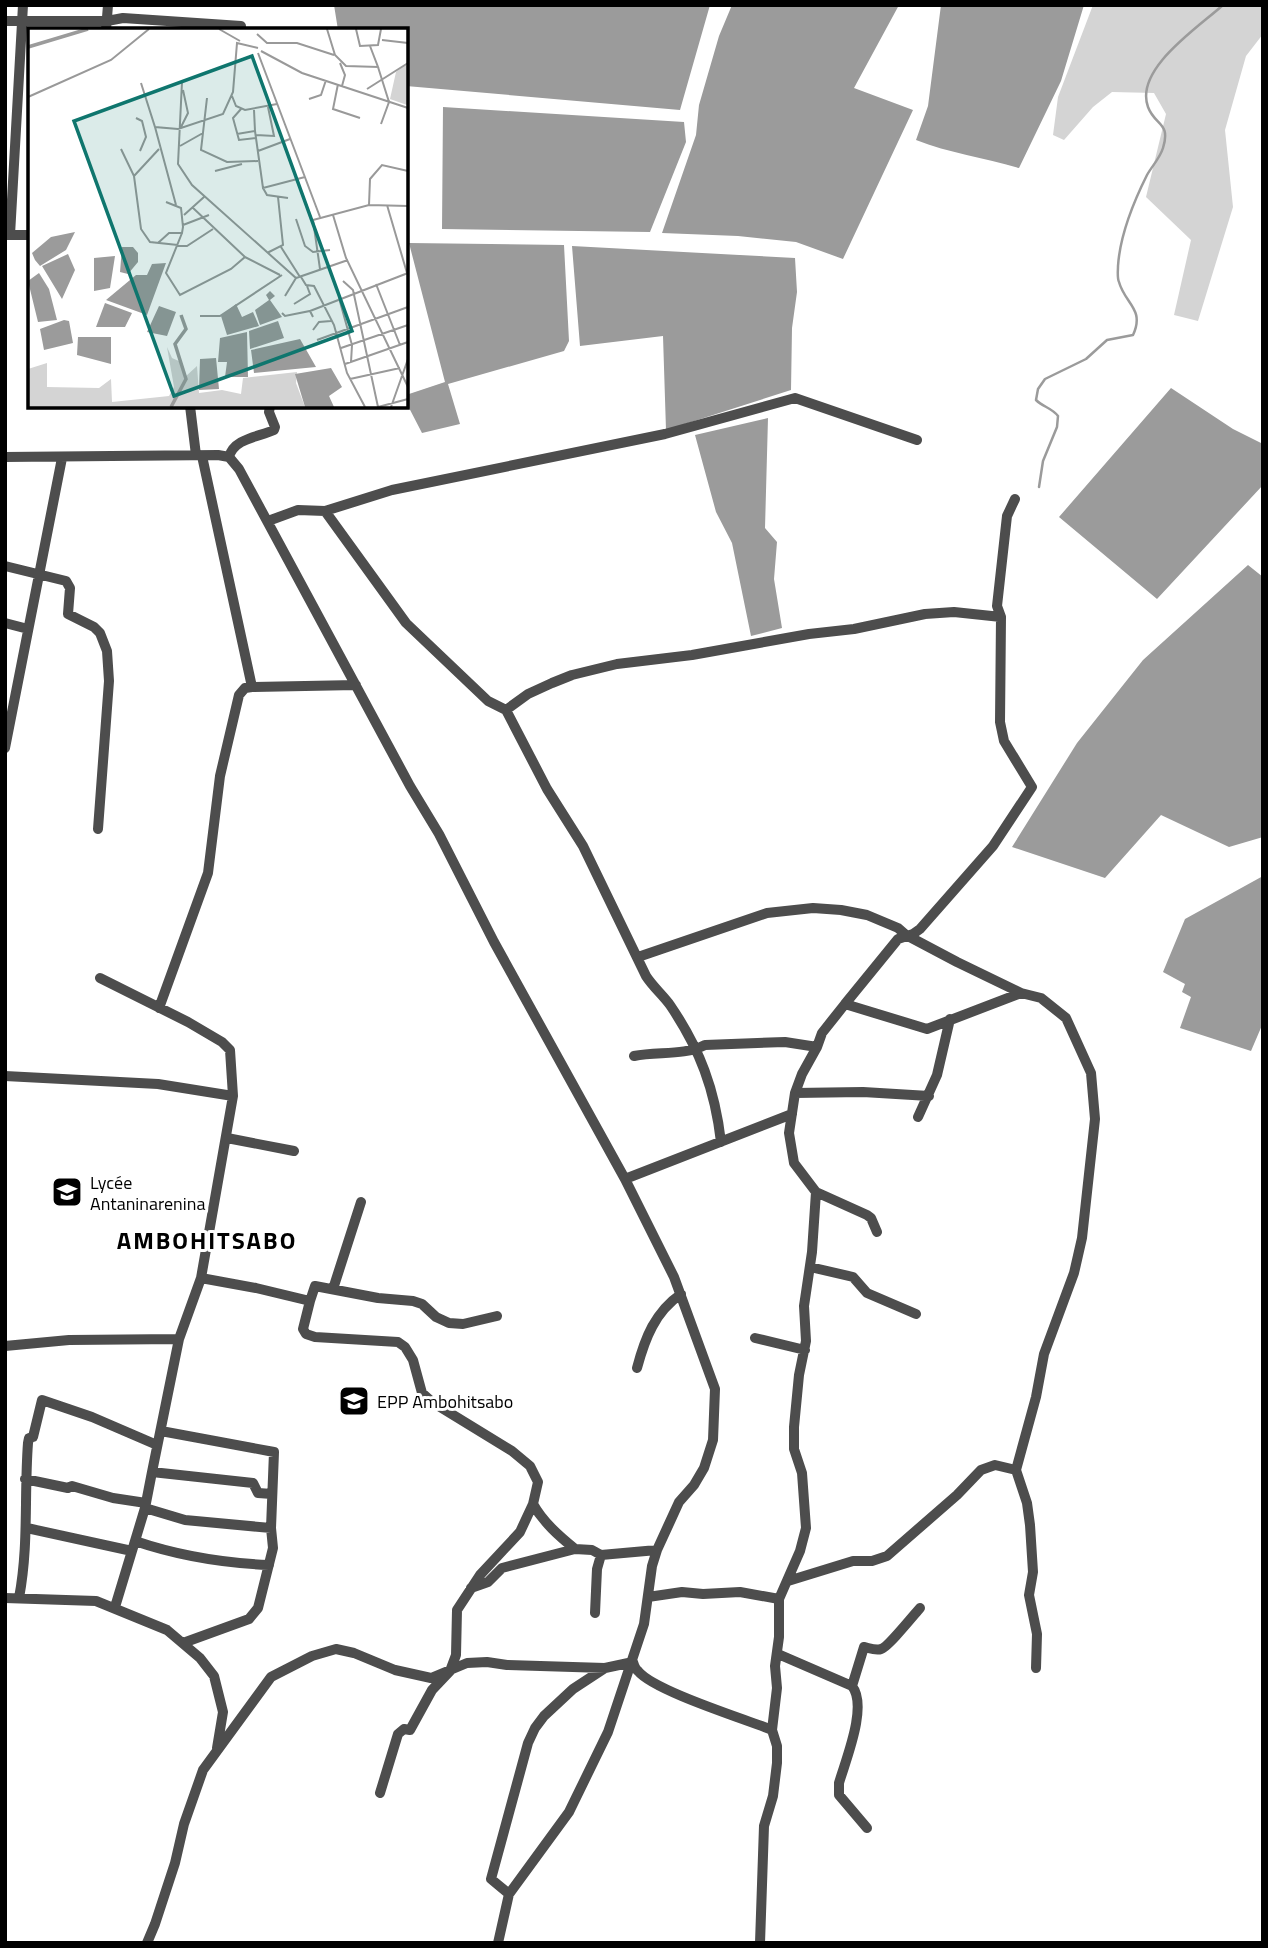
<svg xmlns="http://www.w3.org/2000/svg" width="1268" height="1948" font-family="'Titillium Web',sans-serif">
	<rect width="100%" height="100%" fill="#fff"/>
	<path fill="#d4d4d4" d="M1093,5h170v29l-17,22 -21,74 8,77 -35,114 -24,-6 17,-75 -45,-43 20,-83 -12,-21 -42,-1 -19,15 -29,33 -11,-5 5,-38z"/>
	<path fill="#9b9b9b" d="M334,5h376l-30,105 -274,-24v-56h-68z
		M732,5h167l-45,83 59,22 -70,149 -47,-17 -58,-6 -76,-3 34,-98 3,-30 20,-69z
		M941,5h143l-23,76 -42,87c-34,-10 -70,-15 -103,-28l12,-34z
		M443,107l241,15 2,20 -36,90 -208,-3z
		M409,243l155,2 5,96 -5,10 -116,33 12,40 -38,9 -16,-31v-7l39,-13z
		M572,246l223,12 2,34 -5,36 -1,62 -125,40 -3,-94 -83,10z
		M1171,388l62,41 30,15v41l-106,114 -98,-82z
		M768,418l-3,110 12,14 -3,37 8,49 -31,8 -19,-93 -16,-31 -21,-77z
		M1248,565l15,12v260l-34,10 -68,-32 -56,63 -93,-31 65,-104 66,-83z
		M1263,876v147l-12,28 -71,-23 11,-31 -9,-5 3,-8 -22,-12 22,-53z"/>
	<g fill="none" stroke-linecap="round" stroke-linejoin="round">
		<path stroke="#9b9b9b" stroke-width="2.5" d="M1039,487l4,-26 14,-34 1,-11c-6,-8 -15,-9 -22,-16l2,-11 7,-10 41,-20 21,-19 26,-5c12,-26 -8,-31 -14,-53 -2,-4 -1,-11 -1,-16 2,-31 15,-63 29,-91 5,-9 13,-17 16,-27 8,-26 -8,-22 -15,-41 -14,-38 51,-80 75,-102"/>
		<path stroke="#4d4d4d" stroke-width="10" d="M5,21h102l16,-3 118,8
			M106,30l2,-25
			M5,235h25
			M10,235l13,-230
			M190,406l6,49
			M202,456l50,231
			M5,457l213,-2 11,2 10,12 171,317 29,48 55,108 131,237 49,98 41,112 -2,51 -9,28 -10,17 -15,17 -22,48 -5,16 -8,58 -36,108 -39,80 -60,82 -11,49
			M229,457c5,-19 30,-20 45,-27l1,-3 -6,-15 1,-6
			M325,511l81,112 82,78 18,9 22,-16 24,-11 20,-8 45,-11 75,-9 117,-21 45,-5 71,-15 29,-2 47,5 -1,105 4,19 28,46 -39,59 -73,83 -7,5 -15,5 -53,65
			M268,521l30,-11 27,1 67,-21 273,-56 130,-36 122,42
			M5,566l61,15 4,7 -2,26 26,13 6,6 7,18 2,30 -11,148
			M1001,617l-4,-11 10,-90 8,-17
			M5,623l23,6
			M506,710l41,79 36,57 63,130c7,11 17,19 24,29 30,44 45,85 51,137
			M5,748l57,-290
			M638,957l129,-44 46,-5 28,2 26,5 31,13 8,7 51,27 64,31 20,5 25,20 25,55 4,46 -13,119 -8,35 -30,81 -8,43 -20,73 11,33 3,22 3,47 -4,23 8,39 -1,34
			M100,978l88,44 34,20 8,8 3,46
			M159,1008l49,-135 12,-97 19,-81 6,-7 7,-1 104,-2
			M634,1056c24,-5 49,0 71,-11l80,-3 32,5
			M5,1076l153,8 75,12 -32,182 -22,61 -27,133
			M795,1093l68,-1 66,4
			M918,1117l19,-42 13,-56
			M227,1138l67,13
			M625,1179l167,-65
			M877,1232l-6,-14 -4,-3 -51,-23 -22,-29 -5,-30 6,-40 7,-19 15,-27 5,-14 23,-29 82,25 94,-36
			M810,1267l43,10 14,16 49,21
			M201,1278l55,10 54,13 -7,28 3,5 9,3 83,5 7,5 8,13 9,33 10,9 80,49 18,15 8,16 -5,22 -13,28 -40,43 -23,35 -1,45 -6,16 -18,19 -22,40 -6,-1 -6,5 -18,59
			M333,1289l28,-87
			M310,1301l5,-15 63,12 35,3 9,3 14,13 13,6 14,1 34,-8
			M755,1338l50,12
			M5,1346l64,-6 110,-1
			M637,1368c8,-30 18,-56 44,-74
			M161,1431l113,21 -3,76 2,20 -15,60 -9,11 -66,24
			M25,1479l43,9 4,-2 41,12 33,5
			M533,1504c10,18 26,32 42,45
			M145,1508l40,12 86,8
			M27,1528l105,23
			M135,1541c44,15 87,22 134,24
			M788,1581l65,-20h19l15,-5 70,-61 24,-25 14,-5 21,5
			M471,1588l17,-6 14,-14 73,-19 17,1 9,5 56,-5
			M648,1597l34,-5 21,2 37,-2 39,7
			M5,1598l91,3 71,29 33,28 14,18 9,36 -6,36
			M19,1598c10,-53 5,-102 9,-155l1,-5 4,-1 9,-37 50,17 65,28
			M115,1607l30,-99 7,-36 101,11 5,10 14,1
			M595,1613l2,-44 4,-14
			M778,1654l74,32c16,20 -6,73 -13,97v12l28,33
			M633,1662c1,3 2,7 5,9 16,20 107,48 134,59l5,16v17l-4,33 -9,30 -4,117
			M852,1686l12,-39c5,1 12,4 17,2 6,-1 32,-33 39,-41
			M772,1730l5,-42 -2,-22 4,-29v-38l21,-48 6,-23 -4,-55 -8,-24v-22l5,-52 7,-34 -2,-35 8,-54 4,-60
			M509,1894l-18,-15 37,-136 7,-15 9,-12 29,-27 32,-21
			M147,1943l8,-19 20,-61 9,-39 19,-54 68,-93 41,-21 24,-7 18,4 41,17 36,8 36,-15 20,-1 20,3 98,3 28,-6"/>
	</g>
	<defs>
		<g id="school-square" transform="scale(1.575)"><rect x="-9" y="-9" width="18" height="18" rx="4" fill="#000" stroke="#fff"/><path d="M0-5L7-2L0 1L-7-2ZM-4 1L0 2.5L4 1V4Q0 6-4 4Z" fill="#fff"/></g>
	</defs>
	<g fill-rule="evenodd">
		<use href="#school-square" x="67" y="1192"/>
		<use href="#school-square" x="354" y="1401"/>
	</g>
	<g text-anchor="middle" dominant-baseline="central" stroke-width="6" stroke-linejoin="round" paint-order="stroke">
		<g font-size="18" fill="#000" stroke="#fff" text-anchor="start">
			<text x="90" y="1182">Lycée<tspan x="90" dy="21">Antaninarenina</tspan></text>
			<text x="377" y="1401">EPP Ambohitsabo</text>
		</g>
		<g font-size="24" font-weight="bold" letter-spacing="2" fill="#000" stroke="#fff">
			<text x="207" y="1240">AMBOHITSABO</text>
		</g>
	</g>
	<g transform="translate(28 28)">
		<rect width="380" height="380" fill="#fff"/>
		<path d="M377,37l3,1 -1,39 -17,-6 6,-27zM139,319l5,11 9,4 4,15 12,-11 2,27 23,-3 19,4 2,-16 54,-6 -1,11 9,24h-277v-38l19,-6v24l52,1 12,-9 1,23 57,-6 5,-9z" fill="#d4d4d4"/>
		<path d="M47,204l-9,18 -26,16 -5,-6 -3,-7 19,-16zM94,219h11l5,6v9l-10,12 -8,-2zM40,226l7,16 -13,29 -20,-33zM87,228l-5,32 -16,3v-33zM138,235l-19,52 -41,-15 30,-25h11l5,-11zM11,245l10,16 8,31 -19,2 -10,-41zM242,263l5,5 -5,4 12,17 -22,8 -5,-15 14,-10 -3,-5zM77,275l27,10 -7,14h-29zM208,276l6,13 11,-5 6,14 -32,9 -6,-19zM131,278l17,6 -9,24 -20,-4zM36,292l5,1 4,22 -29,7 -4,-21zM250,293l6,17 -34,11 -1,-18zM219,304l1,45h-23l2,-15h-9l2,-24zM50,309h33v27l-34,-9zM272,311l16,28 -62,6 -3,-23zM188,330l3,31 -20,1 1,-31zM303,340l11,19 -13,9 5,11h-29l-10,-33z" fill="#9b9b9b"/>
		<path fill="none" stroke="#9b9b9b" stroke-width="3.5" d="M0,19l60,-18M143,379l15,-28 -11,-35 11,-15 -5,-14"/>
		<path fill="none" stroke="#999" stroke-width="2" d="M191,1l21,12M299,1l8,26 11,11 32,1 -8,-21M328,1l4,17 18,-1 3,-16M229,6l10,9h30l37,12M354,12l26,3M233,23l41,22 106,35M230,25l62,164M312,35l5,12 -3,11M350,39l11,35 -8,22M154,54l-4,82 14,21 104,93 52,-18M113,55l14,44 23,2 45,-15 10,-22 4,-49 21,5M310,56l-5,25 27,9M339,61l41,-26M204,68l4,10 9,4 32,-6M0,69l83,-37 38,-31M179,70l-6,52 26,12 31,-1M281,71l12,-4 5,-15M213,81l-8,9 6,22 17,-2M108,90l6,3 4,16 -6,14M127,99l21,78M153,99l7,-14 -5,-23M227,103l8,57 42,-11M209,106l18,-3 -1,-21M228,107l18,1 -6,-29M152,118l23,-13M93,121l13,27 7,53 9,13 37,4 26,-17M230,123l32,-12M187,143l27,-7M106,148l25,-27M235,160l4,7 21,3M341,177l1,-26 12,-14 26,6M359,177l20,68M164,179l53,50M156,187l20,-18M305,187l13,43 62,129M268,191l9,27 8,6 17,-2M155,197l26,-10M154,205l-16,40 14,22 51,-26 14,-12 35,18M130,215l11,-10h13l1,-6 -2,-19 -15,-6M253,219l19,30M239,225l16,-8 -5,-48M292,241l-7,-49 56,-15 39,1M273,249l5,8 8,1 20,39 13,48 18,34M315,253l10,9 25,117M348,256l24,61M257,268l11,-18M311,270l13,47 -1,17M266,276l16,-10 -3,-8M282,283l98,-38M254,285l3,3 25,-5 3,6M172,288h20l62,-41M285,302l6,-8 12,-1M289,312l91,-33M313,320l67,-23M317,336l63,-22M322,351l50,-11M350,379l30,-8M363,379l17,-48"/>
		<path fill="#0f766e" fill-opacity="0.15" stroke="#0f766e" stroke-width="3.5" d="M224,28l100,275 -178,65 -100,-275z"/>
		<rect width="380" height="380" fill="none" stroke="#000" stroke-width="3.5"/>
	</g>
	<rect width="1268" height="1948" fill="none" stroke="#000000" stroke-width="14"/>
</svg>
